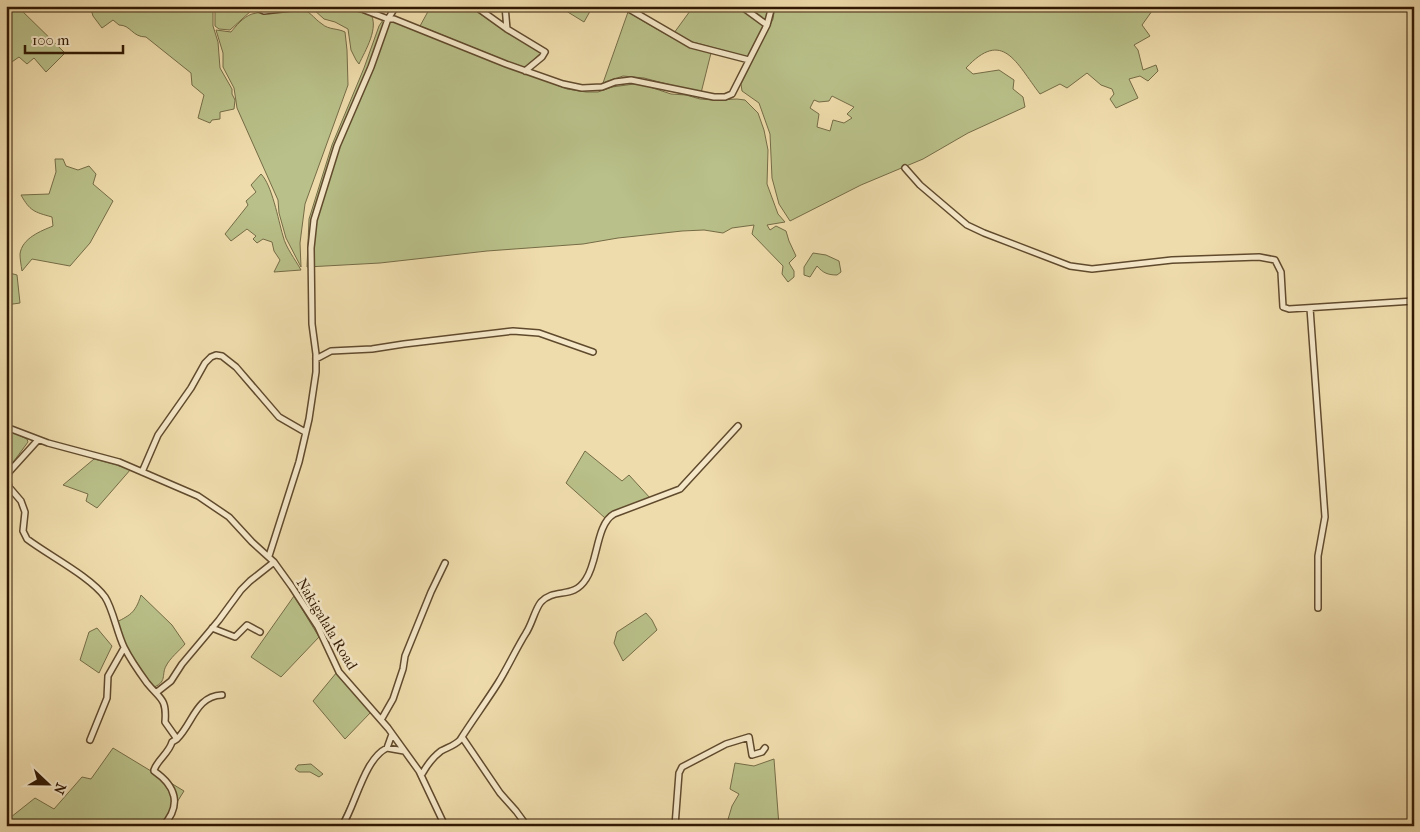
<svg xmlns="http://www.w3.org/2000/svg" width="1420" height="832" font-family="'IM FELL French Canon',serif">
	<rect width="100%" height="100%" fill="#efdcac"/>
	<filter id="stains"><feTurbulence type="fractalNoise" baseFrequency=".004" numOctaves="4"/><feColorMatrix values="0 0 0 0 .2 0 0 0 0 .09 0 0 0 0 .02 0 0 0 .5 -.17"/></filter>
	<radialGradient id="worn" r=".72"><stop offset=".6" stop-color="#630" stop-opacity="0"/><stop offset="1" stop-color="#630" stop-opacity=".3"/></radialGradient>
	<path fill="#b9c089" stroke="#756c46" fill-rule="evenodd" d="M6,6h11l48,47 -19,19 -12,-14 -7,6 -8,-7 -13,9z
		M90,6h123v20l5,16 2,26 12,21v5l3,6 -1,9 -14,3v7l-8,1 -2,3 -12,-5 6,-23 -12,-10 -1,-12 -45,-36c-14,0 -15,-12 -27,-12l-6,-5 -11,8 -9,-12z
		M215,6h32l5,4 -22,20 -11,-1 -4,-3z
		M345,6l13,6 12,1c10,14 -5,38 -11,51l-3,-4 -5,-10 -3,-21 -13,-7 -11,-3 -11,-10z
		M431,6h38l34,24 39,22 -18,16 -104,-42z
		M558,6h35l-9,16z
		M684,6h52l28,19 -16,32 -59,-16 -15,-8 16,-22z
		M744,6h26l-4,15z
		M775,6h387l-10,5 -10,14 8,11 -16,9 4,5 5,20 13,-5 2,6 -10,10 -8,-5 -11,3 9,19 -22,10 -6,-9 4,-5 -2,-5 -11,-4 -14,-12 -20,15 -7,-4 -20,10c-24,-31 -37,-66 -74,-26l7,6 26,-4 15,10 -1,9 10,8 2,10 -57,26 -45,26 -62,26 -71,36 -11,-17 -7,-26 -2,-44 -11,-31 -17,-12 -1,-7 32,-65zM832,96l22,11 -7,7 5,4 -8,5 -11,-3 -3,11 -13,-4 2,-13 -9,-6 4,-8 5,2 10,-1z
		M299,9c11,1 14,9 23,15 7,6 15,4 23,8l2,18 1,35 -43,119 -5,39 1,24 -15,-29 -7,-25 -1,-13 -41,-92 -3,-20 -11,-21v-14l-7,-23 15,2c5,-6 12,-15 21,-18 13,-4 30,0 47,-5z
		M628,12c27,16 53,33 83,41l-10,40 -57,-15 -21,-2 -20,7z
		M383,20h7l177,69 19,3h12l14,-5 22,-3 10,1 27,9 15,1 14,4 14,1 23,-1 8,1 13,13 6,17 4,20 -1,34 11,30 7,8 -18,3 3,5 6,-4 10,5 3,10 7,15 -7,7 5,8v6l-6,5 -6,-8 1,-8 -31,-32 2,-9 -22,3 -9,5 -19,-3 -22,1 -64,7 -35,6 -96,7 -107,12 -73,4 2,-48 23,-74 32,-77 15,-42z
		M55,159h8l3,7 12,4 11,-4 7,8 -3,10 20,17 -23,42 -20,23 -38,-7 -10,12c-1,-6 -2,-12 -2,-17 2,-16 21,-23 33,-28l-1,-9c-18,-5 -22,-6 -31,-22l28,-1 7,-22z
		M261,174c11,11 17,45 22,62 3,12 12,23 18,34l-27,2 6,-12 -6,-9 -2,-9 -9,-3 -6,4 -4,-4 3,-3 -9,-7 -16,12 -6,-7 23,-29 -2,-4 10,-9 -5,-7z
		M813,253l13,2 13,6 2,11 -4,3c-9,0 -14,-2 -20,-9l-7,11 -6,-2v-8z
		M6,272l11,3 3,28 -14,2z
		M6,429l21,10 1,3 -17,23 -5,2z
		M585,451l37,30 7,-6 22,24 -43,15 -3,4 -39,-35z
		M94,459l37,10 -34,39 -11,-7 2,-7 -25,-9z
		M141,595l31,30 13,19c-6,7 -15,14 -19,22 -5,9 2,16 -14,22l-16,-24 -23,-40c17,-9 22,-10 28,-29z
		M294,596l25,41 -38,40 -30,-20z
		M646,613l6,7 5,10 -34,31 -9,-18 3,-11z
		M97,628l15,18 -13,27 -19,-13 9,-28z
		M337,672l34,40 -26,27 -32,-38z
		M113,748l71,43 -22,35h-156v-5l29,-23 19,11 28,-32 9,2z
		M774,759l5,67h-53l6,-20 7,-12 -9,-5 5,-26 19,3z
		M311,764l12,10 -4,3 -9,-5h-11l-4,-3 3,-4z"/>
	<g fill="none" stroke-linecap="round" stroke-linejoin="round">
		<path stroke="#707a68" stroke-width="2" d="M339,826l13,-27"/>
		<g stroke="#604a2d" stroke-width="8">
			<path id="minor" d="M252,6l12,5 45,-5
				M354,6l34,13h6l112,45 57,20 19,4 20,-1 13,-5 16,-2 83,17h11l7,-3 35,-69 5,-19
				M475,6l32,23 38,23 -3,5 -17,14
				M505,6l2,23
				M624,6l67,39 58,15
				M741,6l26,19
				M905,168l15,17 47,40 17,8 86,33 22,3 80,-9 87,-3 16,3 6,12 2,35 6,2 125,-8
				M1310,308l15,209 -7,39v52
				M316,359l15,-8 41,-2 32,-5 109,-13 26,2 54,19
				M6,427l42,16 71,19 79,34 31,21 23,25 22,20 18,25 26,40 21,45 49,56 31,43 26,55
				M38,440l-29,32 -2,7 2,8 12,14 4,11 -2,19 4,8c21,16 64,38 78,58 8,12 12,36 19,50 6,12 15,25 23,36 13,16 20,15 18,39l12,17 -5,3c-3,11 -14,17 -18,28v1c22,15 28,34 9,55
				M142,472l16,-37 33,-47 14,-25 6,-6 5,-2 6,1 14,11 43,50 26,15
				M269,556l30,-94 10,-43 7,-47v-18l-4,-30 -1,-76 3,-28 23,-74 34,-79 17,-48 8,-13
				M212,628l23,9 12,-12 13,7
				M157,692l14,-11 11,-17 37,-44 22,-30 9,-9 24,-19
				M381,720l12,-21 10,-30 2,-13 26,-64 14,-29
				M462,737l38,56 16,18 11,15
				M177,739c16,-16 19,-43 45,-44
				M90,740l17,-42 1,-22 16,-28
				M387,748l5,-14
				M422,774c5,-9 11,-17 19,-23 7,-4 13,-5 19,-11 12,-19 26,-38 38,-57 10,-16 18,-34 28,-50 6,-9 9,-24 15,-31 14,-15 32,-2 45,-23 12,-17 10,-55 28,-65l66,-25 58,-63
				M342,826c14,-22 22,-67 45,-78l17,3
				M675,826l4,-53 3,-6 44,-23 23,-7 3,18 10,-3 3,-4"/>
		</g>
		<use href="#minor" stroke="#f5e8c9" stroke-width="5"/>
	</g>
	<g text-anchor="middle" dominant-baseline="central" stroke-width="5" stroke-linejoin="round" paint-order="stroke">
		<g font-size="15" fill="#311903" stroke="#f5e8c9">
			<text transform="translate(327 624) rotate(59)">Nakigalala Road</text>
		</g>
	</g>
	<rect width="1420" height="832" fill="none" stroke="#efdcac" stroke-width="25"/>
	<rect x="8" y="8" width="1405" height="817" fill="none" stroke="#311903" stroke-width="2.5"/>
	<rect x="12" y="12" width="1395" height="807" fill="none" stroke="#311903"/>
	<g transform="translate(48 784) rotate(112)" stroke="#f5e8c9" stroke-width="4" paint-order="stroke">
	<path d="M0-4L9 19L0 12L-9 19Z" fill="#311903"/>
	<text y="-8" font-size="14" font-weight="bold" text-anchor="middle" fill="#311903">N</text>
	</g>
	<path d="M25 45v8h98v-8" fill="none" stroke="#311903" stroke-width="2.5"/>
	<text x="32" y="45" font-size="15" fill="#311903" stroke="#f5e8c9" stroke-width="4" paint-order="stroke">100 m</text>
	<rect width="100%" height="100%" filter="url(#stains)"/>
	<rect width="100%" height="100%" fill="url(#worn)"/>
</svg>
